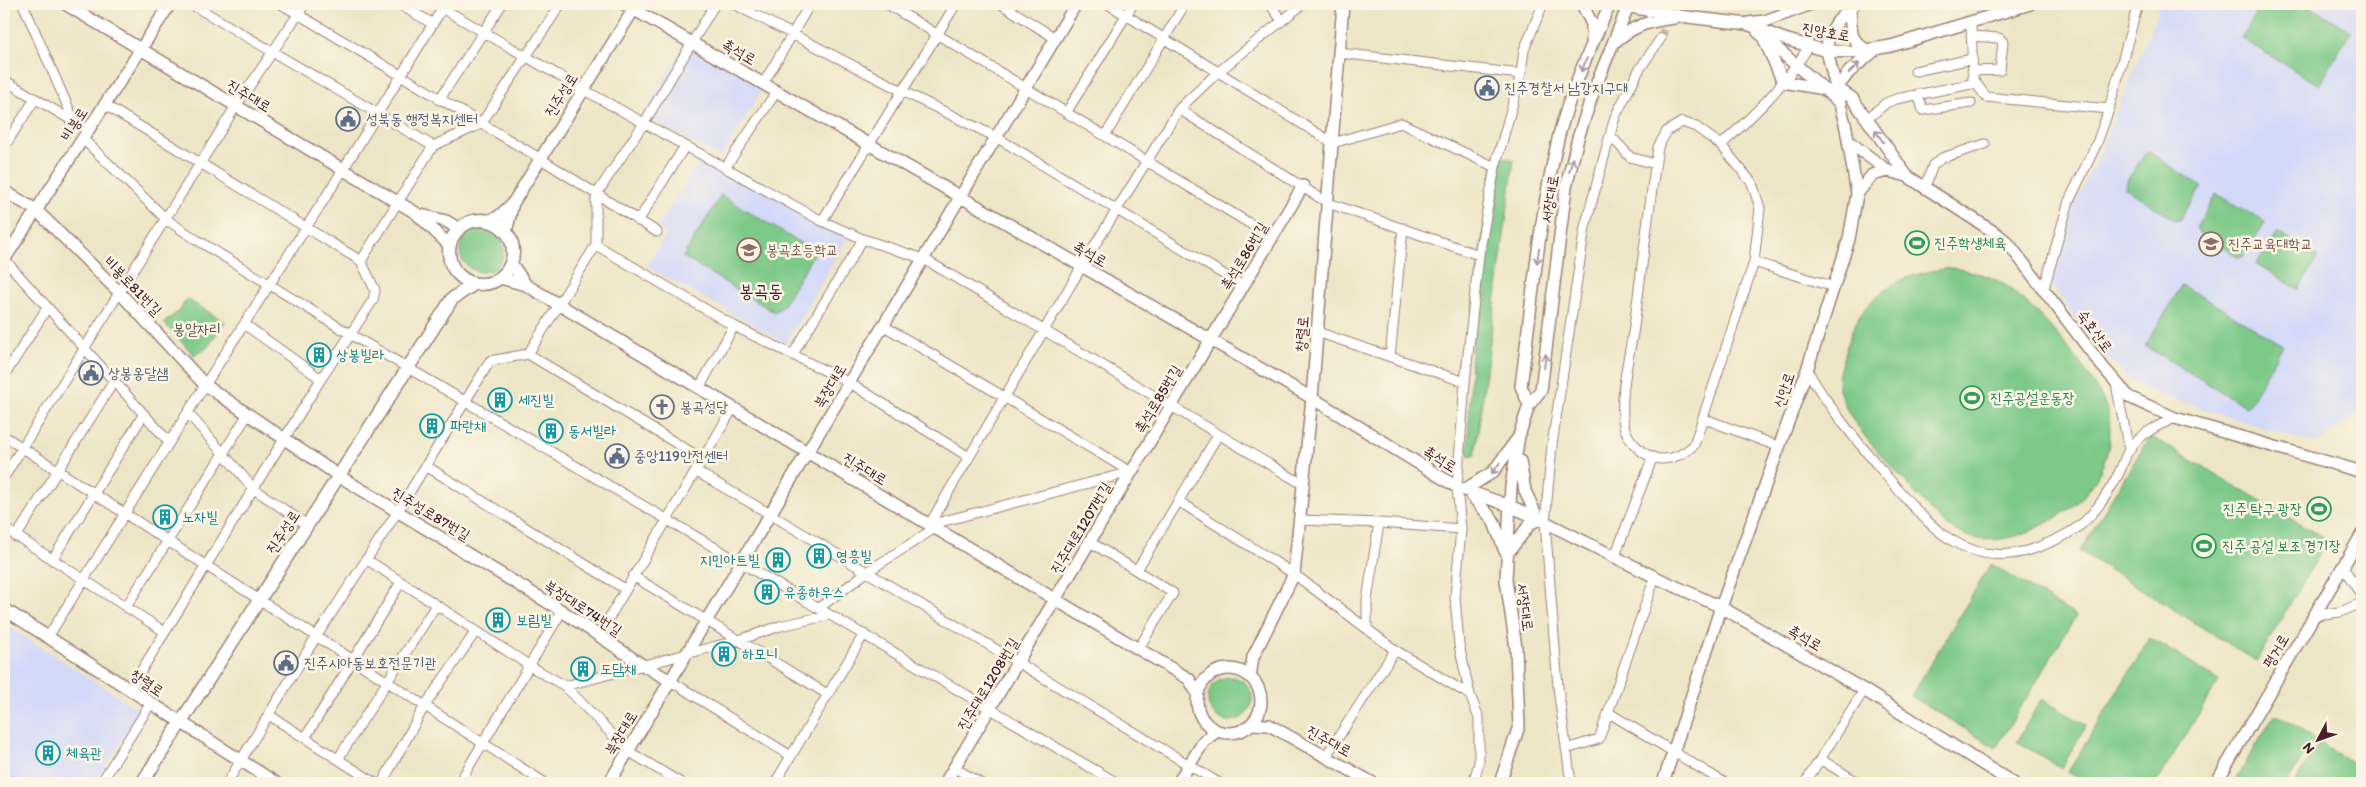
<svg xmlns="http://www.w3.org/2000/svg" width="2366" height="787" font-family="Itim,'Poor Story',sans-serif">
	<rect width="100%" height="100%" fill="#fcf5e5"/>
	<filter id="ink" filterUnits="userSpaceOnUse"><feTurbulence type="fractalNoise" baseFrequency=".02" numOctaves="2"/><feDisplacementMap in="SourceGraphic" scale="10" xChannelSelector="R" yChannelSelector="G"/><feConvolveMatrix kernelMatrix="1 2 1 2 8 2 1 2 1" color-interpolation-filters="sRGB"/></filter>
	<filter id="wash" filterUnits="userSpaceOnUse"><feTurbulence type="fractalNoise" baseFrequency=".0096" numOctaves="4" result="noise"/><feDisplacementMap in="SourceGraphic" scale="20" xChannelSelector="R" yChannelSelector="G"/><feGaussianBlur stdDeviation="1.12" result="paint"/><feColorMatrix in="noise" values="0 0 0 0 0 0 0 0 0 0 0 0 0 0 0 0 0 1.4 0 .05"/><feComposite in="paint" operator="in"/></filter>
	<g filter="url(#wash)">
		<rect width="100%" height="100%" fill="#ede6c6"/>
		<path fill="#d3d9f9" d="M2160,4h202v406l-44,33 -17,-3 -144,-46 -31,-17 -36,-39 -42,-59 24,-70 29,-59 55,-133z
			M690,45l73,42 -42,71 -78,-43 41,-69z
			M702,158l148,75 -64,110 -139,-77 19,-32 -9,-7z
			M4,624l137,87 -46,72h-91z"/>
		<path fill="#7cc988" stroke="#63745a" d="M2262,4h44l45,27 -32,54 -78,-47z
			M2149,152l53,35 -23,33h-4l-50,-32 3,-9 17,-25z
			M1495,155l19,5 -39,295 -7,1 5,-155z
			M2216,194l49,28 -22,35h-6l-24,-19 -14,-4 -3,-6z
			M721,195l94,57 -33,55 -8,5 -91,-55z
			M460 250a22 22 0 1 1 44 0a22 22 0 1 1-44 0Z
			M2277,232l41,25 -20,32 -41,-25z
			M1953,268c16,3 33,6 47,14 33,20 93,89 106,126 13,36 -8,81 -38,102 -29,20 -69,39 -104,25 -26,-11 -43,-36 -61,-56 -24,-27 -54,-54 -64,-90 -3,-12 3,-26 6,-37 14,-56 52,-79 108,-84z
			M2182,285l101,60 -36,62 -102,-61z
			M187,299l38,23 -19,27 -12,6 -30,-32 16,-13z
			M2150,436l178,104 -72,121 -176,-110z
			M1991,564l85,52 -80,132 -85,-52z
			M2150,638l69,43 -63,102h-70l-18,-11z
			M1208 699a22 22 0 1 1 44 0a22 22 0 1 1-44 0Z
			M2041,699l45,26 -24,43 -45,-26z
			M2275,714l40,24 -28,45h-53z
			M2319,743l43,25v15h-67z"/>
	</g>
	<g filter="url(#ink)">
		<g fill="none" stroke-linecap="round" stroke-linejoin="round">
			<path stroke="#ccbea7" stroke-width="9" stroke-dasharray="9 4.5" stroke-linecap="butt" d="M1661,38l13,-34"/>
			<g stroke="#9c8278" stroke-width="11">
				<path id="minor" d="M23,4l52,119
					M191,4l242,142
					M281,4l260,155 116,73
					M399,4l34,20
					M734,4l168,87 94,46 247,149
					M887,4l385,233
					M1001,4l54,34
					M1108,4l225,139 68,-20 94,44
					M1270,4l12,17
					M442,8l142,82 238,131 41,18 61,20 380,226
					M1971,22l2,57 13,18 123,12
					M1971,36l28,2 4,4 -3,28 -28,1
					M1339,53l182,21
					M1915,71l57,-12
					M4,80l84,50
					M763,84l47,-80
					M1918,94l5,16 48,-7
					M439,100l63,-96
					M105,105l256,156 14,29 -2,10 -52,79 -191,310
					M1179,109l149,94 151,52
					M1066,113l67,-109
					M1867,119l19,-16 10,-4 80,-16
					M1682,122l14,5 25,18 31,38 8,25 -6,54 -60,183c-19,17 -41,20 -59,0 -5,-5 -9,-12 -11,-19 -5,-32 5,-68 10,-99 8,-60 15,-120 24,-180l9,-16z
					M1610,135l20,22 25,7
					M1105,136l80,-132
					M83,139l84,81 30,20 153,94 767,449
					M1721,145c33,-30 65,-61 88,-99
					M4,147l31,-48
					M725,168l52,-77
					M1925,187l8,-22 9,-7 43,-14
					M596,195l48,-72 71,-119
					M638,221l47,-75
					M822,221l134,-217
					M596,245l138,81 116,57 119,74
					M4,259l165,183
					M361,261l72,-115 48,-22 80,-120
					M1754,262l80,25
					M2044,288l25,-87 28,-58 12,-34 29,-105
					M244,324l77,55
					M884,326l247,146
					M1317,332l148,50
					M528,354l176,106
					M793,354l70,-115
					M1390,357l13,-129
					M1807,370c22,38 49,70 77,103 41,48 79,99 149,76 17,-6 37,-15 50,-26 15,-14 28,-34 37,-52 3,-7 5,-15 9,-21 10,-16 30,-25 46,-32
					M4,376l43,-68
					M2116,384l13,66
					M699,388l35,-62
					M188,413l66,76 53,36
					M1705,419l75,28
					M4,436l541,347
					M426,466l199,123
					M697,472l73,42 449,269
					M4,477l232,-371 69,-102
					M1180,502l114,72 101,76 75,45
					M1300,520l79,3 82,6
					M929,525l153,-259 97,-157 38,-36 86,-69
					M929,525l202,-53
					M4,528l161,104
					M16,537l98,-156
					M1090,542l83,51 -35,56
					M1615,556l37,-97
					M366,559l164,107 35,20 63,65 53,32
					M52,560l92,-146
					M2343,567l19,29
					M1137,570l81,-135
					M633,576l194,118
					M126,607l122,-193
					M819,608l48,-36 68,-44
					M2315,615l25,-3 22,-9
					M1367,628v-28l12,-77
					M599,635l134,-227
					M48,637l157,-252 138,-215 102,-166
					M669,680l122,76
					M565,686l174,-46 41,-14 50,-11
					M1609,713l116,70
					M269,715l106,68
					M305,738l96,-156
					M1566,749l33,-10 56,-162
					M1326,756l69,-106
					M338,759l98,-154
					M1820,759l39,24
					M955,768l25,15
					M101,783l50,-80
					M227,783l89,-146 82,-126 92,-150 38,-7 68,-109v-50
					M382,783l42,-76 52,-76
					M459,783l103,-172
					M775,783l89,-149
					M1473,783l6,-20v-45l-9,-23 -11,-50 -4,-48 6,-68 -4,-42 8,-105 14,-127 16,-88 26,-93 3,-24 19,-46
					M1571,783l-13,-96 -13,-165 7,-77 33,-218 25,-92 5,-18 24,-47 22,-32
					M1805,783l59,-93"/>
			</g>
			<g stroke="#9c8278" stroke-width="14">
				<path id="tertiary" d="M65,4l351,209 34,33
					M624,4l688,394 145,89 53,19 35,16 110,55 66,30 143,83 149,93
					M1582,4l10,20v16
					M1615,4l64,12 68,8 37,15 25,7 18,5 29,1 35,-6 139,-42
					M1850,7c2,22 -3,32 18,44
					M1748,23l17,-2 46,-17
					M1758,32l82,71
					M1764,39l19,43 42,7
					M1616,41c18,-16 35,-20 58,-23
					M1875,50l-26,22 -12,16 15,10 55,78
					M1848,141l40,30 19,5 90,58 11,9 94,123 27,31 46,21 187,54
					M4,191l32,19 84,83 85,92 134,91 223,135 79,53 28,16
					M1857,194l15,-19 16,-4
					M421,215l25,6 13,8
					M487,221l11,-4 15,-14 124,-199
					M506,232l7,-29
					M4,260l166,-256
					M511,263l15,22
					M500,278l26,7 663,394 8,14
					M1529,405l-8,-19c11,-83 18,-169 38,-251 12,-46 32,-88 51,-131
					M1464,490l29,-18 25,-34
					M1471,495l22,25 12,31
					M1507,554l23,-30 8,-5 -13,-28 -5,-30
					M4,609l272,174
					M1197 701a32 32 0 1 1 64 0a32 32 0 1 1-64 0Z
					M1250,677l3,-20 41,-83 18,-176 31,-394
					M1252,724l17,1 104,58
					M609,783l467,-779
					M945,783l358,-597
					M1178,783l26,-42 13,-10
					M1500,783l19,-57 -3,-78 -10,-68 5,-94 8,-50 10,-31 12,-15 25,-203 12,-49 16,-48 35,-86
					M1663,783l58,-176 86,-237 42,-131 8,-45 -11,-66 -19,-77 1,-14 9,-15 17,-18
					M2216,783l146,-249"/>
			</g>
			<g stroke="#9c8278" stroke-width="15">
				<path id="secondary" d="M449 252a32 32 0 1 1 64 0a32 32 0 1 1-64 0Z
					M142,783l310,-484 22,-15"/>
			</g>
			<use href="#minor" stroke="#fff" stroke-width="9"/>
			<use href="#tertiary" stroke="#fff" stroke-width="11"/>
			<use href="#secondary" stroke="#fff" stroke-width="12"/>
		</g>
		<defs><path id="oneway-shaft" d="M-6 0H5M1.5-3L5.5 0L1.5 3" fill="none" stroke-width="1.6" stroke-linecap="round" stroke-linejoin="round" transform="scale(1.25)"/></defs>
		<g stroke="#ae9aa0">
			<use href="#oneway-shaft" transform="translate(1584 65) rotate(113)"/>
			<use href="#oneway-shaft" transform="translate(1854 68) rotate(-44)"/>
			<use href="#oneway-shaft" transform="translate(1879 136) rotate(-125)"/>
			<use href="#oneway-shaft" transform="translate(1571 165) rotate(-76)"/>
			<use href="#oneway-shaft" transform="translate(1538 256) rotate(98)"/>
			<use href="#oneway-shaft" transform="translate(1545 361) rotate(-83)"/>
			<use href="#oneway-shaft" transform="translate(1496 468) rotate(126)"/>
		</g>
	</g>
	<defs>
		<g id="civic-ring" transform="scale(1.25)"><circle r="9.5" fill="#fcf5e5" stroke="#5c6f8a" stroke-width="1.5"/><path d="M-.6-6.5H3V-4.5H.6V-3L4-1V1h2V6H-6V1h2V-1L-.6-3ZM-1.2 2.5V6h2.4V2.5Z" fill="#5c6f8a"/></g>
		<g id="stadium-ring" transform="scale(1.25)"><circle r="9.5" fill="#fcf5e5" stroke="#2e9e5b" stroke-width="1.5"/><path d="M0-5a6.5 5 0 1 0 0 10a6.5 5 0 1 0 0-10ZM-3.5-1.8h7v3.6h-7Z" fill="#2e9e5b"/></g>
		<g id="university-ring" transform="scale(1.25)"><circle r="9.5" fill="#fcf5e5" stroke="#8d6e63" stroke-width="1.5"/><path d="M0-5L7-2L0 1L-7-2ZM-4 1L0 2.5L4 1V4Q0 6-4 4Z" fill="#8d6e63"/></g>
		<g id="school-ring" transform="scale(1.25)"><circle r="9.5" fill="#fcf5e5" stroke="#8d6e63" stroke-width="1.5"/><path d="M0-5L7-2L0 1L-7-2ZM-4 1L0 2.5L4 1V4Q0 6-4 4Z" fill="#8d6e63"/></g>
		<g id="building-ring" transform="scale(1.25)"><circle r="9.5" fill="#fcf5e5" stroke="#0f9aa8" stroke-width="1.5"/><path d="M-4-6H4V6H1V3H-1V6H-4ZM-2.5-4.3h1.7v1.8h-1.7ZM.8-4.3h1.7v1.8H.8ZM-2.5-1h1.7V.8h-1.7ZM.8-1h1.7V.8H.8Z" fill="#0f9aa8"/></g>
		<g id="church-ring" transform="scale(1.25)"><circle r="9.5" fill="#fcf5e5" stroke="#6b7280" stroke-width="1.5"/><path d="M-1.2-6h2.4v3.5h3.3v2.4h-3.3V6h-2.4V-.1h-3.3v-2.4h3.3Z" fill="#6b7280"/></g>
	</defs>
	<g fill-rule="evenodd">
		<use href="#civic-ring" x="1487" y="88"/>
		<use href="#civic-ring" x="348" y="119"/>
		<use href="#stadium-ring" x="1917" y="243"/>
		<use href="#university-ring" x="2211" y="244"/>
		<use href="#school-ring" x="749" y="250"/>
		<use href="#building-ring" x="319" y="355"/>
		<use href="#civic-ring" x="91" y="373"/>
		<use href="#stadium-ring" x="1972" y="398"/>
		<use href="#building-ring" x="500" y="400"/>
		<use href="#church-ring" x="662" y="407"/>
		<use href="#building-ring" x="432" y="426"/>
		<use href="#building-ring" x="551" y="431"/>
		<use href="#civic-ring" x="617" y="456"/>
		<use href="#stadium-ring" x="2319" y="509"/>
		<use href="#building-ring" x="165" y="517"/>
		<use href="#stadium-ring" x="2204" y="546"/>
		<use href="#building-ring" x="819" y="556"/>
		<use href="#building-ring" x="778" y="560"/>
		<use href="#building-ring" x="767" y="592"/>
		<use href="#building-ring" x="498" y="620"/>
		<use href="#building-ring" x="724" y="654"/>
		<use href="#civic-ring" x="286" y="663"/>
		<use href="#building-ring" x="583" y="669"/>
		<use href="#building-ring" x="48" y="753"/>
	</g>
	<g text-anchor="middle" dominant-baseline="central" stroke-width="5" stroke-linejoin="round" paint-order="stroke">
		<g font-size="15" fill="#4a1f2b" stroke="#fcf5e5">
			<text transform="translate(1826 32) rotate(10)">진양호로</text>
			<text transform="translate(739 52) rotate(30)">촉석로</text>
			<text transform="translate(561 95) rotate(-58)">진주성로</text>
			<text transform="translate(249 96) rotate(31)">진주대로</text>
			<text transform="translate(74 124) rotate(-57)">비봉로</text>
			<text transform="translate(1550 199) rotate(-81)">서장대로</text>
			<text transform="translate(1090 254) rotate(30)">촉석로</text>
			<text transform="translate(1244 256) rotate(-59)">촉석로86번길</text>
			<text transform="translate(133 286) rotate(46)">비봉로81번길</text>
			<text transform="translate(2095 331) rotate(54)">숙호산로</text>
			<text transform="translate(1302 334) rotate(-86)">창렬로</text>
			<text transform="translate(830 386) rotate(-59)">북장대로</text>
			<text transform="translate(1784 390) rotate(-71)">신안로</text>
			<text transform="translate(1158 399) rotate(-59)">촉석로85번길</text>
			<text transform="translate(1440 459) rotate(32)">촉석로</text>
			<text transform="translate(865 469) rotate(31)">진주대로</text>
			<text transform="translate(431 514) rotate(31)">진주성로87번길</text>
			<text transform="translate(1081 528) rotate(-59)">진주대로1207번길</text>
			<text transform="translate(283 532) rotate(-57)">진주성로</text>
			<text transform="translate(1525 607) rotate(82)">서장대로</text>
			<text transform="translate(583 608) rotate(33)">북장대로74번길</text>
			<text transform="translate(1805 638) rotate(30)">촉석로</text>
			<text transform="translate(2276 651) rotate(-60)">평거로</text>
			<text transform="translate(147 683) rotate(34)">창렬로</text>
			<text transform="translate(988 684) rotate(-59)">진주대로1208번길</text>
			<text transform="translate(621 733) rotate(-59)">북장대로</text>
			<text transform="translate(1329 741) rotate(29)">진주대로</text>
		</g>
		<g font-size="15" fill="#4e5e75" stroke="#fcf5e5" text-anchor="start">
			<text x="1504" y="88">진주경찰서 남강지구대</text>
			<text x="366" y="119">성북동 행정복지센터</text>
			<text x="108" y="373">상봉옹달샘</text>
			<text x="634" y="456">중앙119안전센터</text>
			<text x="304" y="663">진주시아동보호전문기관</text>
		</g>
		<g font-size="15" fill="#27864d" stroke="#fcf5e5" text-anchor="start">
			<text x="1934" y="243">진주학생체육</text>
			<text x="1990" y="398">진주공설운동장</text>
			<text x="2302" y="509" text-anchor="end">진주 탁구 광장</text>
			<text x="2222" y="546">진주 공설 보조 경기장</text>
		</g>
		<g font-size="15" fill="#785e54" stroke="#fcf5e5" text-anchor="start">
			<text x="2228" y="244">진주교육대학교</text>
			<text x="766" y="250">봉곡초등학교</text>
		</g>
		<g font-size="15" fill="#595247" stroke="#fcf5e5">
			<text x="197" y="329">봉알자리</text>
		</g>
		<g font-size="15" fill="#0d838f" stroke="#fcf5e5" text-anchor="start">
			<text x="336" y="355">상봉빌라</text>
			<text x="518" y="400">세진빌</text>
			<text x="450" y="426">파란채</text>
			<text x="568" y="431">동서빌라</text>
			<text x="182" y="517">노자빌</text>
			<text x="836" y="556">영흥빌</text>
			<text x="760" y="560" text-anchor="end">지민아트빌</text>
			<text x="784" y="592">유종하우스</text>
			<text x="516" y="620">보림빌</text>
			<text x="742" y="654">하모니</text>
			<text x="600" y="669">도담채</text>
			<text x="66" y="753">체육관</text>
		</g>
		<g font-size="15" fill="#5b616d" stroke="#fcf5e5" text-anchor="start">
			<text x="680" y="407">봉곡성당</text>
		</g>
		<g font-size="18" fill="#4a1f2b" stroke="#fcf5e5">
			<text x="761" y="291">봉곡동</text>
		</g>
	</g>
	<rect width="2366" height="787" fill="none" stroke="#fcf5e5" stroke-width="20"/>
	<g transform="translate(2318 740) rotate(229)" stroke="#fcf5e5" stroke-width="4" paint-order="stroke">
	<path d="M0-4L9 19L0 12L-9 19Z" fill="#4a1f2b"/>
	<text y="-8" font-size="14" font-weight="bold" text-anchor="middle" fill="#4a1f2b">N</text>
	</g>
</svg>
